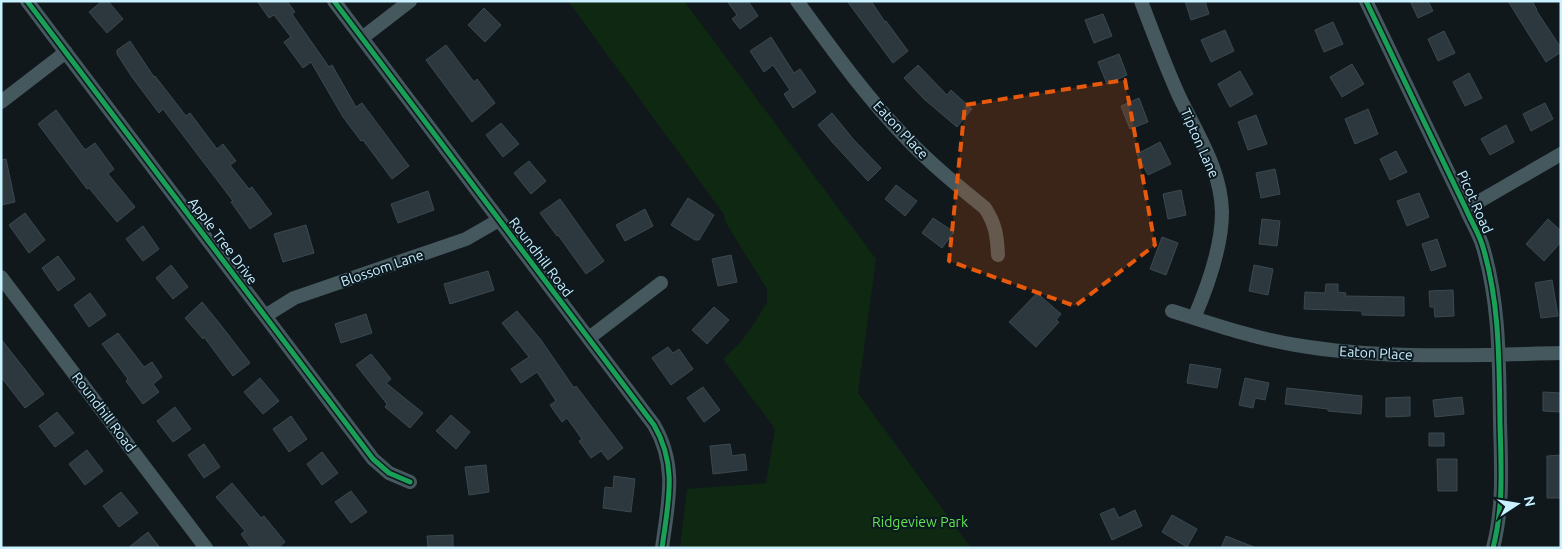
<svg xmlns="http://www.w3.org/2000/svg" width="1562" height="549" font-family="Ubuntu,sans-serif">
	<rect width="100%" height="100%" fill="#10181c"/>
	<path fill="#0e2812" d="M568,1h116l192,258 -18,134 113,155h-291l7,-59 79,-6 9,-54 -52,-70 16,-15 13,-17 15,-25v-13l-41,-66 -3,-10z"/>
	<path fill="#2d383e" stroke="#3a4950" d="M102,1h6l15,18 -16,14 -18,-21z
		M257,1h30l8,11 -3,2 37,53 3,-2 24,42 6,-4 47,63 -17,13 -29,-39 -2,1 -18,-24 -32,-55 -8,6 -19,-26 7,-5 -17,-22 -5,3z
		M727,1h21l10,15 -18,13 -8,-10 5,-4z
		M847,1h24l14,21 1,-1 22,30 -15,12z
		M1185,1h20l4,13 -18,6z
		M1410,1h18l5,10 -15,7z
		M1508,1h24l5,9h-1l25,38v4l-15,10z
		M484,8l17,17 -16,17 -17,-17z
		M1103,14l9,22 -18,7 -9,-23z
		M1333,22l10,22 -19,8 -9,-22z
		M1225,30l9,21 -23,11 -10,-22z
		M1444,31l11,22 -17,8 -10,-22z
		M771,37l23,36 6,-4 16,23 -23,16 -9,-14 6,-4 -17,-25 -9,7 -14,-21z
		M130,41l24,36 1,-1 31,40 4,-3 27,36 6,-5 13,17 -6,4 19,24 3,-2 20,27 -22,15 -19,-27 2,-1 -70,-92 -4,4 -27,-36 -15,-23v-4z
		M446,45l28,37 3,-3 18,24 -23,19 -46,-62z
		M1119,54l8,21 -20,9 -9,-22z
		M1352,64l12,20 -22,13 -12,-20z
		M918,65l29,30 4,-5 21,19 -15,18 -33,-28 -20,-21z
		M1240,71l13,23 -23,13 -12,-23z
		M1469,73l13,25 -17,8 -12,-24z
		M1139,98l9,24 -18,7 -9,-23z
		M1545,103l8,16 -22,12 -8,-17z
		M1368,109l10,25 -23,10 -10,-25z
		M56,110l29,40 10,-7 19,26 -6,5 27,33 -18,15 -28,-34 -2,1 -49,-65z
		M832,113l21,26 28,29 -13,13 -35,-38 -15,-18z
		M1256,115l11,29 -19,6 -10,-28z
		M501,123l18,21 -16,13 -17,-22z
		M1506,125l8,17 -24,13 -9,-16z
		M1160,142l11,22 -23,11 -11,-21z
		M1396,151l11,21 -17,8 -10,-21z
		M6,159l9,43 -14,3v-45z
		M529,161l17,20 -15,13 -17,-21z
		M1275,169l5,25 -19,4 -5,-25z
		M896,185l21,16 -12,15 -20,-17z
		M1181,190l5,25 -18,4 -5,-25z
		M428,191l6,19 -36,13 -7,-19z
		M1419,193l10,24 -22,9 -10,-25z
		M688,198l26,17 -15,25h-4l-24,-15z
		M560,199l44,62 -18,13 -28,-39 -1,1 -17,-23z
		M645,209l8,17 -28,15 -9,-16z
		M25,213l20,27 -16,13 -20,-28z
		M933,218l21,14 -12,16 -20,-15z
		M1262,219l18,2 -3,25 -18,-2z
		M1548,219l13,12v11l-17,19 -18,-17z
		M306,225l8,28 -31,9 -9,-28z
		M143,226l16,23 -16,12 -17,-22z
		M1162,237l16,6 -12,32 -16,-6z
		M1437,239l9,27 -15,5 -9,-27z
		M731,255l6,27 -19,4 -6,-27z
		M58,256l17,23 -17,12 -16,-23z
		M171,265l17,22 -15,12 -17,-21z
		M1254,265l19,4 -5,26 -19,-4z
		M488,271l6,19 -44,14 -6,-20z
		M1552,280l6,36 -17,2 -6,-35z
		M1326,284h12v8l8,1 -1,3 59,1v19l-42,-1v-4l-58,-2 1,-17 20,1z
		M1453,290l1,26 -19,1 -1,-10h-4l-1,-16z
		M90,293l16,22 -17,12 -15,-22z
		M1037,293l24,21 -5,6 3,2 -23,25 -27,-25z
		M202,302l18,22 30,39 -17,13 -29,-39 -1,2 -18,-21z
		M714,307l15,13 -22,24 -15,-14z
		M517,311l24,29 33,48 2,-2 47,62 -15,12 -7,-9 -10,7 -12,-17 3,-2 -15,-21 -5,4 -12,-17 6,-4 -19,-29 -16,11 -10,-14 18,-12 -27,-34z
		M366,314l6,19 -31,10 -6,-19z
		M118,333l26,34 8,-5 10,15 -9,7 6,8 -16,12 -17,-23 2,-2 -26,-35z
		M1,339l43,55 -19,14 -24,-31z
		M668,347l5,6 6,-4 14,20 -22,16 -19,-27z
		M371,354l20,25 -5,4 37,30 -13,15 -25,-21 2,-3 -31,-39z
		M1190,364l31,5 -4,19 -30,-5z
		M260,378l19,23 -16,13 -19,-22z
		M1245,378l24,5 -4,17 -10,-2 -2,10 -14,-3z
		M703,387l17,23 -16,12 -17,-24z
		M1287,388l75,8 -1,18 -33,-3v-2l-43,-5z
		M1543,392l18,1v19l-18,-1z
		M1410,397v19l-24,1v-19z
		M1462,397l2,17 -29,3 -2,-17z
		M175,407l16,22 -18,13 -16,-21z
		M57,412l17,21 -19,14 -16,-21z
		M451,415l19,17 -14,17 -20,-18z
		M291,416l16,23 -18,13 -16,-23z
		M1429,433h15v13h-15z
		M204,444l16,23 -16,11 -16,-23z
		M730,444l2,12 13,-2 2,16 -34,4 -3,-28z
		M87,450l16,21 -18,14 -16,-21z
		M322,452l16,21 -16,12 -15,-21z
		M1561,455v43h-14v-42z
		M1437,459h20v32h-19z
		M486,465l3,27 -20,3 -4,-28z
		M614,476l21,3 -4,33 -28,-4 2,-21 8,1z
		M232,483l29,35 3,-2 21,26 -7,6h-27l-10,-14 4,-3 -29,-34z
		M351,491l16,21 -16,11 -16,-21z
		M121,492l17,21 -19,14 -16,-21z
		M1114,508l5,10 16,-8 7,16 -30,14 -12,-26z
		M1172,515l25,14 -10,18 -25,-15z
		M148,532l12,16h-32z
		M453,535v13h-25l-1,-12z
		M1226,536l28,11 -1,1h-32z"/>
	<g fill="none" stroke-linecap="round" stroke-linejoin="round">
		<path stroke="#45585d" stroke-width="14" d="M27,1l346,458 16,14 21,9
			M334,1l320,424c24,41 14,78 8,123
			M797,1c35,48 69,96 110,138 24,25 51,47 78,69 11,17 12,28 13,47
			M1141,1c12,32 24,64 38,95 18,38 42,73 43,116 0,33 -15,76 -28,106
			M1366,1l100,208c5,12 12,23 16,35 18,58 17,118 18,178 1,44 4,83 -7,126
			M362,38l48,-37
			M1,102l65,-50
			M1466,209l95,-55
			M1,277l205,271
			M1172,311c41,13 81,27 124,34 87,15 176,10 265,8
			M265,316l29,-18 172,-59 33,-19
			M589,338l72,-55"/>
		<g stroke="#0c1920" stroke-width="8">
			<path id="cycleway" d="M27,1l346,458 16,14 21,9
				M334,1l320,424c24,41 14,78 8,123
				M1366,1l100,208c5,12 12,23 16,35 18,58 17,118 18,178 1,44 4,83 -7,126"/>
		</g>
		<use href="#cycleway" stroke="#1a9f57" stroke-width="5"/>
	</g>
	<path fill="#e8590c" fill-opacity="0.2" stroke="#e8590c" stroke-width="4" stroke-dasharray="10 6" stroke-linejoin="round" d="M1125,80l30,165 -80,61 -126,-45 16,-156z"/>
	<g text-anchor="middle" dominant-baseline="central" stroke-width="4" stroke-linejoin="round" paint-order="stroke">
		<g font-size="14" fill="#caf1ff" stroke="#0c1920">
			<text transform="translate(901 130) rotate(47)">Eaton Place</text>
			<text transform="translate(1200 143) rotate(66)">Tipton Lane</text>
			<text transform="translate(1475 202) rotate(66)">Picot Road</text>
			<text transform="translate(223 241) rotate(53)">Apple Tree Drive</text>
			<text transform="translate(541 257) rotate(53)">Roundhill Road</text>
			<text transform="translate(382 268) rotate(-19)">Blossom Lane</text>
			<text transform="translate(1376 353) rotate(3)">Eaton Place</text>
			<text transform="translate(104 412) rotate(53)">Roundhill Road</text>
		</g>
		<g font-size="14" fill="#62e352" stroke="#0c1920">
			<text x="920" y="522">Ridgeview Park</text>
		</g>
	</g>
	<rect width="1562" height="549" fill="none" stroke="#caf1ff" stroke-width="5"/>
	<g transform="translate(1517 504) rotate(78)" stroke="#0c1920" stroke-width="4" paint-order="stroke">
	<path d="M0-4L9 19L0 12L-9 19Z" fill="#caf1ff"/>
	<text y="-8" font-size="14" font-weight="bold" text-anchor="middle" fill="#caf1ff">N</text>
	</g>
</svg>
